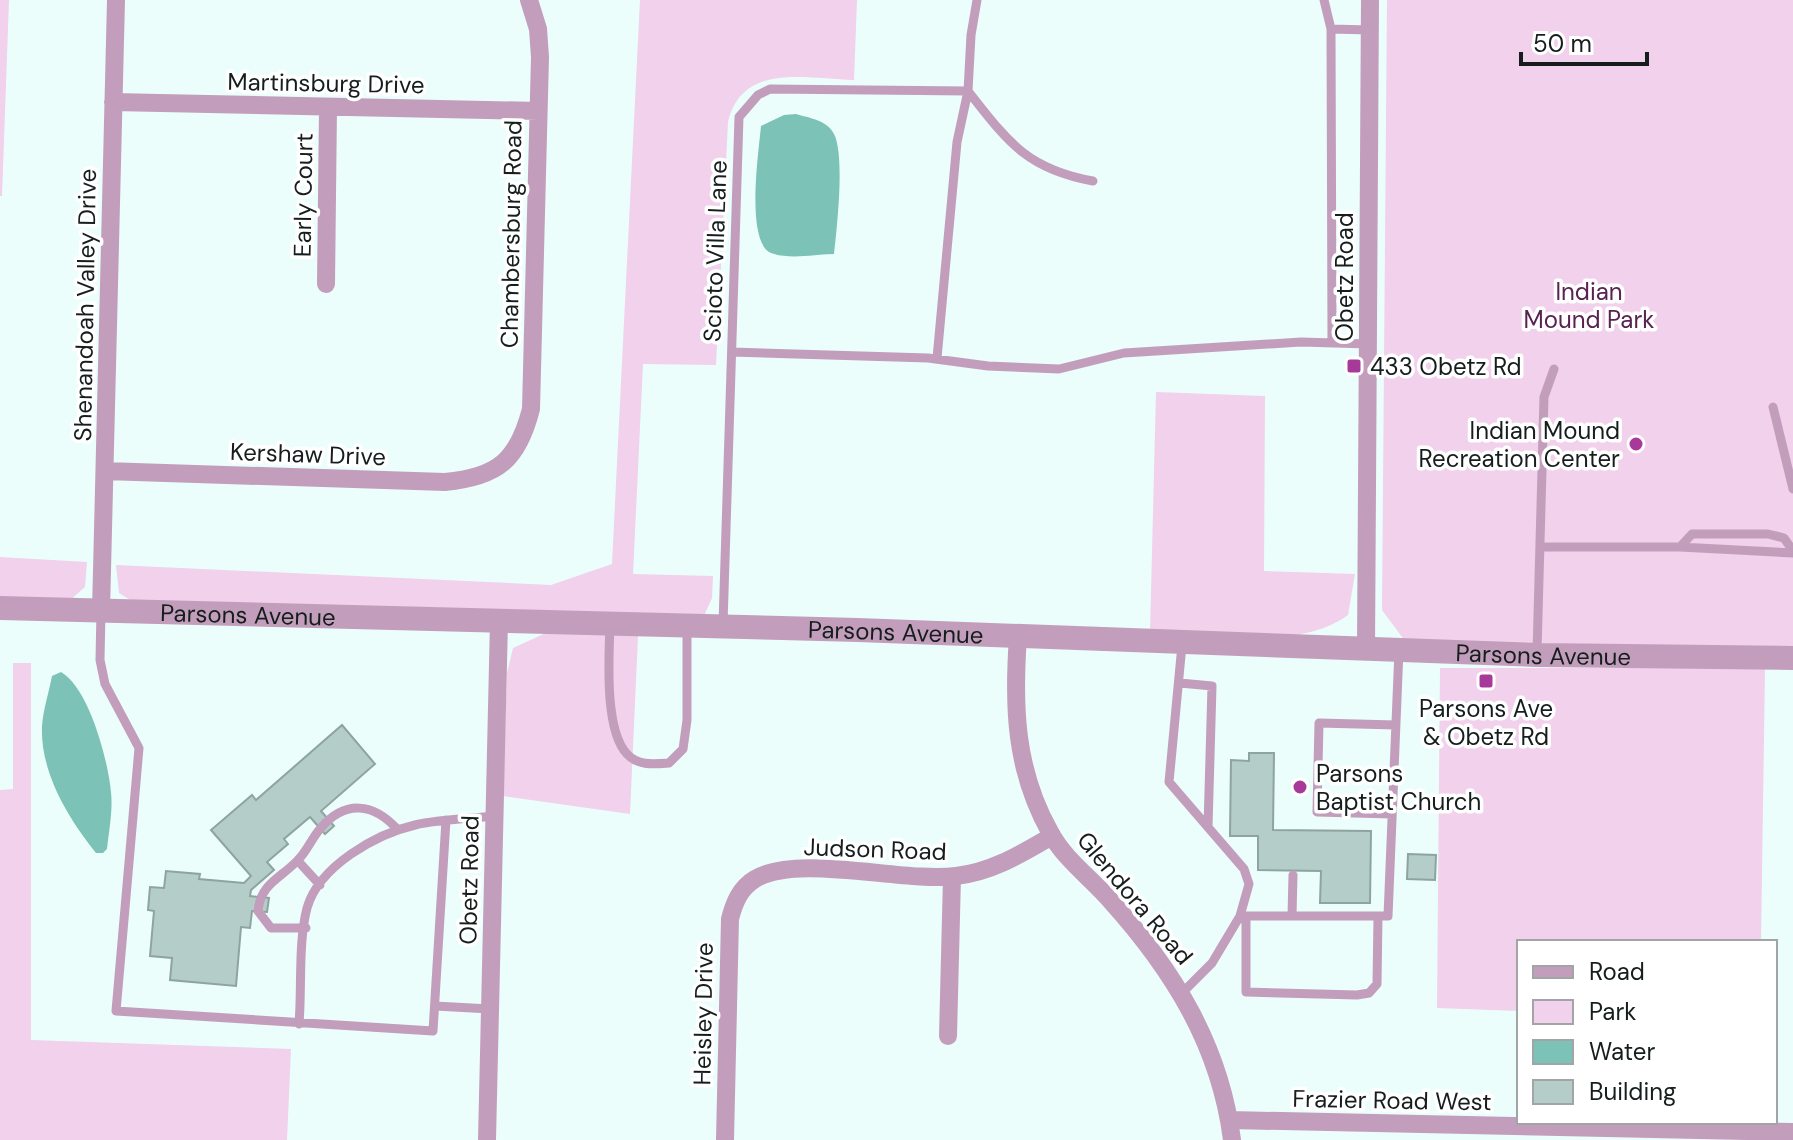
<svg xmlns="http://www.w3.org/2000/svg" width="1793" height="1140" font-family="'DM Sans',sans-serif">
	<rect width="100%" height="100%" fill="#ebfefb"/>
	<path fill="#f1d1eb" d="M0,0h9l-7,196h-2z
		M640,0h217l-3,80c-48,-1 -112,-18 -126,42l-12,243 -73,-1 -10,210 80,2 -1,22 -9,20 -568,-15 -16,-10 -3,-28 435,20 61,-21z
		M1387,0h406v648l-388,-7 -23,-31z
		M1156,392l109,4 -1,175 91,3 -7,41c-49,36 -139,20 -198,18z
		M0,557l87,5 -2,25 -16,14 -69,-3z
		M548,632l90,4 -8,178 -127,-18 4,-123 6,-25z
		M13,663h18v377l260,9 -4,91h-287v-350l13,-1z
		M1440,668h325l-4,274h-242v69l-82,-3z"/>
	<path fill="#7dc2b7" d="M796,114c13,4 31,6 38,20 11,21 3,94 0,120 -19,0 -44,6 -63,-1 -26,-11 -12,-103 -10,-127l23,-11z
		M61,672c28,16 47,88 50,120 2,18 -2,39 -4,57l-4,4h-7c-28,-35 -56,-81 -54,-127 1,-16 7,-34 10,-50z"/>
	<path fill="#b5cdc9" stroke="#8da4a0" stroke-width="2" d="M342,725l33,39 -54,47 13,15 -9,8 -15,-17 -26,22 4,5 -21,18 7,8 -23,20 -1,6 19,2 -2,14 -15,-1 -2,17 -9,-1 -5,59 -66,-6 2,-22 -22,-2 4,-45 -6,-1 2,-23 14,1 2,-17 34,3 -1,5 45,4 7,-7 -40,-46 41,-35 4,5z
		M1249,753h25l-1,77 98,1 -1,72h-50l1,-32 -63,-1v-34h-28l1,-76 18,1z
		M1408,854l28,1 -1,25 -28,-1z"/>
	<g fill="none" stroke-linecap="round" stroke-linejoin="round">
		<path stroke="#c39ebc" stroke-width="9" d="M1324,0l7,29 1,314
			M1331,29l39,1
			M968,91c40,51 59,78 125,90
			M732,352l196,6 60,8 71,3 65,-16 177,-11 67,2
			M937,358l20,-216 11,-51 3,-56 6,-35
			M1773,407l20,82
			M1541,547h139l113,6
			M1680,547l12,-13h76l16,4 9,13
			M101,611l-1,49 5,24 34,64 -23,263 317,20 13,-211
			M610,624c-1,32 -6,106 17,130 11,12 27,10 42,9l14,-14 4,-29v-94
			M723,624l16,-507 19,-22 12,-6 198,2
			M1182,645l-13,137 75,87 5,15 -9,32h148l11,-266
			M1537,652l7,-255 10,-28
			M1180,683l32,3 -4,141
			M1392,814l-75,-2 2,-89 77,2
			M298,861l22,24
			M1246,916v76l111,3 12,-2 8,-9 1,-68
			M1292,916l1,-41
			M306,928h-35l-13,-17c3,-28 22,-32 40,-51 9,-9 14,-22 22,-31 25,-30 54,-26 78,1
			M1183,992l29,-29 28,-47
			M435,1006l55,3
			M299,1024c3,-37 -1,-81 8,-116 12,-42 69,-74 108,-83 26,-6 53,-6 80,-9"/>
		<path stroke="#c39ebc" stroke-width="18" d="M113,102l425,9
			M326,284l2,-176
			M105,471l340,11c53,-5 73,-22 86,-73l9,-352 -2,-28 -9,-29
			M101,611l15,-611
			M1018,637c-5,69 -3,133 32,195 14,27 40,45 60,68 63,70 110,145 122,240
			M1366,649l4,-649
			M948,1036l4,-159
			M1230,1120l563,12
			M487,1140l12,-519
			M725,1140l5,-221c4,-16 10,-31 25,-40 43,-26 149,4 201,-3 36,-4 65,-22 96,-40"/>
		<path stroke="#c39ebc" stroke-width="24" id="s1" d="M0,608l858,22 679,25 256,3"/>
	</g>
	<g fill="#a73a99" stroke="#fff" stroke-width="3">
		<rect x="1346" y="358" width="16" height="16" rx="4"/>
		<circle cx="1636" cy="444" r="8"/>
		<rect x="1478" y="673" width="16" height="16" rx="4"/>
		<circle cx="1300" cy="787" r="8"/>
	</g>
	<g text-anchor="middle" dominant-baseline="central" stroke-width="7" stroke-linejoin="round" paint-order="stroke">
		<g font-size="24" fill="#151e1d" stroke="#fff">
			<text transform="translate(326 83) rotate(1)">Martinsburg Drive</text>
			<text transform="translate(303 195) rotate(-89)">Early Court</text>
			<text transform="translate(511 234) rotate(-89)">Chambersburg Road</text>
			<text transform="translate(715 251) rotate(-88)">Scioto Villa Lane</text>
			<text transform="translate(1344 277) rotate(-90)">Obetz Road</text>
			<text transform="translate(85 305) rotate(-89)">Shenandoah Valley Drive</text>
			<text transform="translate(308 454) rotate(2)">Kershaw Drive</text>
			<text stroke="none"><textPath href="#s1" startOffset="248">Parsons Avenue</textPath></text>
			<text stroke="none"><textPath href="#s1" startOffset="896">Parsons Avenue</textPath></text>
			<text stroke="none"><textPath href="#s1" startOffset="1544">Parsons Avenue</textPath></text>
			<text transform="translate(875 849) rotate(2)">Judson Road</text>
			<text transform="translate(469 880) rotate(-89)">Obetz Road</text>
			<text transform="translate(1135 898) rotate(50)">Glendora Road</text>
			<text transform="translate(703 1014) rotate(-89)">Heisley Drive</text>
			<text transform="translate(1392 1100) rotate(1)">Frazier Road West</text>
		</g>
		<g font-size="24" fill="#582251" stroke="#fff">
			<text x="1589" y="291">Indian<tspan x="1589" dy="28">Mound Park</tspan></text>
		</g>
		<g font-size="24" fill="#151e1d" stroke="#fff" text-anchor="start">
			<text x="1370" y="366">433 Obetz Rd</text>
			<text x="1620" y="430" text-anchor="end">Indian Mound<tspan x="1620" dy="28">Recreation Center</tspan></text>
			<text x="1486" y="708" text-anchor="middle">Parsons Ave<tspan x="1486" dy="28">&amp; Obetz Rd</tspan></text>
			<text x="1316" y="773">Parsons<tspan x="1316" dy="28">Baptist Church</tspan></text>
		</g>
	</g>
	<rect x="1517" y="940" width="260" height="184" fill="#ffffff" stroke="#a1a5a5" stroke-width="2"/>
	<rect x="1533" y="966" width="40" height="12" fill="#c39ebc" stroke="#a1a5a5" stroke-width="2"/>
	<text x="1589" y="980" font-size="24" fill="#151e1d">Road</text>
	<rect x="1533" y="1000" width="40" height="24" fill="#f1d1eb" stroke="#a1a5a5" stroke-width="2"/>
	<text x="1589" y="1020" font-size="24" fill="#151e1d">Park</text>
	<rect x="1533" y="1040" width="40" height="24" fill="#7dc2b7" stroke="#a1a5a5" stroke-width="2"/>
	<text x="1589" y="1060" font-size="24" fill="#151e1d">Water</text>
	<rect x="1533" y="1080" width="40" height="24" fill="#b5cdc9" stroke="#a1a5a5" stroke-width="2"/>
	<text x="1589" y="1100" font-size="24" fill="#151e1d">Building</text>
	<path d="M1521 52v12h126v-12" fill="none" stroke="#151e1d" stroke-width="4"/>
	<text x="1533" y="52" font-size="24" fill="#151e1d" stroke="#ffffff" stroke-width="6" paint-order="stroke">50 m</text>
</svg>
